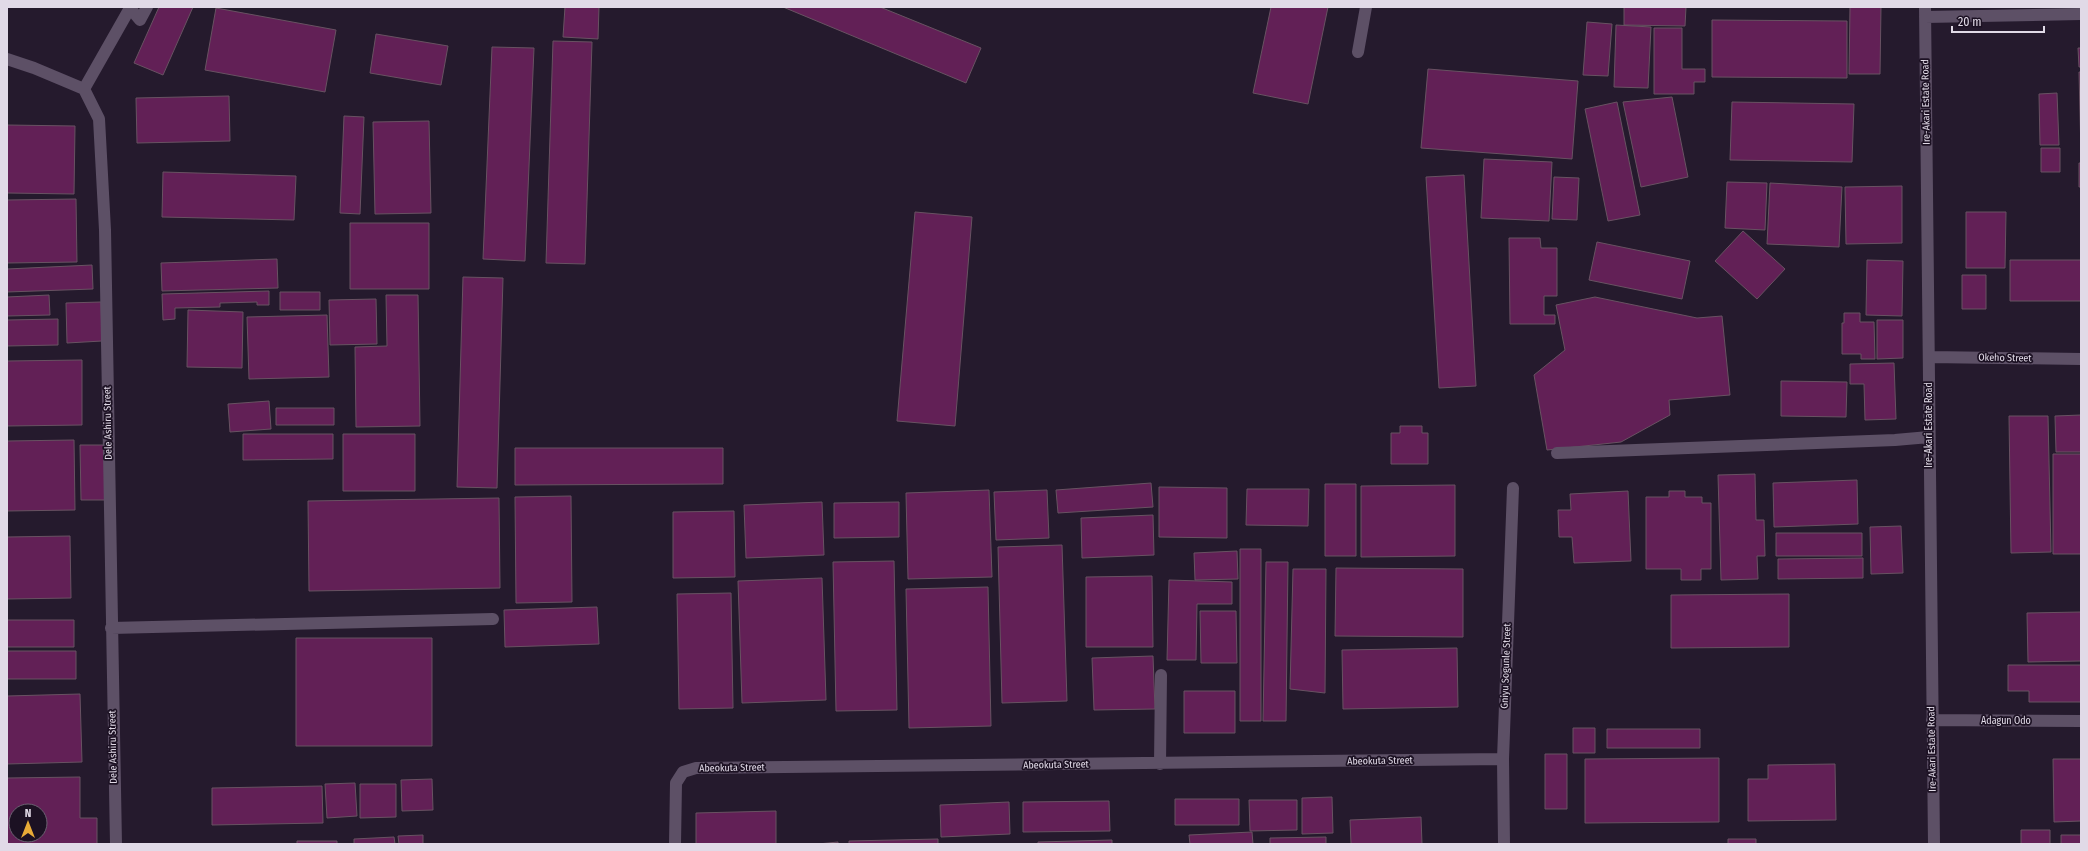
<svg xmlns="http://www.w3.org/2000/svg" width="2088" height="851" font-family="'Fira Sans Condensed',sans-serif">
	<rect width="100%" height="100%" fill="#251a2d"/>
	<path fill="#622056" stroke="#685262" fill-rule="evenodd" d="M159,7h34l-30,68 -29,-12z
		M565,7h34l-1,32 -35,-2z
		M783,7h97l101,41 -15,35z
		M1271,7h57l-20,97 -55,-11z
		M1624,7h62l-1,19 -61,-1z
		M1850,7h31l-1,67h-31z
		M216,8l120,22 -11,62 -120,-22z
		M1712,20l135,1v57l-135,-1z
		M1587,22l25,2 -4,52 -25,-1z
		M1616,25l35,2 -3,61 -34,-1z
		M1654,28h28v41h23v13h-11v12h-40z
		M376,34l72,12 -7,39 -71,-12z
		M553,41l39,1 -7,222 -39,-1z
		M492,47l42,1 -9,213 -42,-2z
		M2078,48h3v19h-2z
		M1428,69l150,12 -6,78 -151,-11z
		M2079,72h2v82z
		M2057,93l2,52h-19l-1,-51z
		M229,96l1,45 -93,2 -1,-45z
		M1672,97l16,80 -47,10 -18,-85z
		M1617,102l23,113 -32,6 -23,-112z
		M1732,102l122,2 -2,58 -122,-2z
		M344,116l20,1 -4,97 -20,-1z
		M429,121l2,92 -56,1 -2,-92z
		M7,125l68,1 -1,68 -67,-1z
		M2041,148h19v24h-19z
		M1484,159l68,3 -3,59 -68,-3z
		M2079,163h2v24h-2z
		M163,172l133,4 -2,44 -132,-3z
		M1464,175l12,211 -37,2 -13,-211z
		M1554,177l25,1 -2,42 -25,-1z
		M1727,182l40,1 -2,47 -40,-2z
		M1770,183l72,4 -3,60 -72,-3z
		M1902,186v57l-56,1 -1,-57z
		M76,199l1,63 -70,1v-63z
		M915,212l57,5 -17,209 -58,-5z
		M1966,212h40l-1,56h-39z
		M350,223h79v66h-79z
		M1743,231l42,38 -28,30 -42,-38z
		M1509,238h31l1,10h16v48h-13v19h11v9h-45z
		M1597,242l93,19 -8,38 -93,-19z
		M277,259l1,29 -116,3 -1,-28z
		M1867,260l36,1 -1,55 -36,-1z
		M2010,260h71v41h-71z
		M92,265l1,24 -86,3v-23z
		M1962,275h24v34h-24z
		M463,277l40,1 -6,210 -40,-1z
		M269,291v14h-12v-3l-37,1v4l-45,1v11l-12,1 -1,-26z
		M280,292h40v18h-40z
		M49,295l1,20 -43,1v-19z
		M386,295h32l2,131 -64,1 -1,-80 32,-1z
		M1595,297l102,21 25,-2 8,79 -61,5 1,15 -49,27 -74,8 -13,-75 31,-25 -9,-45z
		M376,299l1,45 -47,1 -1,-45z
		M101,302l1,39 -35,2 -1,-40z
		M188,310l55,2 -1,56 -55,-1z
		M1844,313h16v9h14l1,37h-14v-5h-19v-31h2z
		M327,315l2,62 -80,2 -2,-62z
		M58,319v26l-51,1v-26z
		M1877,320h26v38l-26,1z
		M82,360v65l-75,1v-65z
		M1894,363l2,56 -31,1 -1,-36h-14v-20z
		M1781,381l66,1 -1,35 -65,-1z
		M269,401l2,28 -41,3 -2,-28z
		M276,408h58v17h-58z
		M2081,415v37h-25l-1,-36z
		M2009,416h39l3,136 -40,1z
		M1400,426h22v7h6v31h-37v-31h9z
		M243,434h90v25l-90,1z
		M343,434h72v57h-72z
		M74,440l1,70 -68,1v-70z
		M80,445h25l1,55h-25z
		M515,448h208v36l-208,1z
		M2053,454h28v100h-28z
		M1755,474l1,46h8l1,36h-8l1,23 -37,1 -3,-105z
		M1857,480l1,44 -84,3 -1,-44z
		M1151,483l2,24 -95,6 -2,-23z
		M1325,484h31v72h-31z
		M1455,485v71l-94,1v-71z
		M1159,487l68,1v50l-68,-1z
		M1247,489h62l-1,37 -62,-1z
		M989,490l3,87 -84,2 -2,-86z
		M1047,490l2,48 -53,2 -2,-48z
		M1628,491l3,70 -57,2 -2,-26h-13l-1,-27h13l-1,-16z
		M1669,491h16v6h17v6h9v66h-10v11h-20v-11h-35v-72h23z
		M571,496l1,106 -56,1 -1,-106z
		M499,498l1,90 -191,3 -1,-90z
		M822,502l2,53 -78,3 -2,-53z
		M899,502v35l-65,1v-35z
		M734,511l1,66 -62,1v-66z
		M1153,515l1,40 -72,3 -1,-40z
		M1901,526l2,47 -32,1 -1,-47z
		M1776,533h86v23h-86z
		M70,536l1,62 -64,1v-62z
		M1062,545l5,156 -65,2 -4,-156z
		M1240,549h21v172h-21z
		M1237,551l1,28 -43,1 -1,-27z
		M1863,558v20l-85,1v-20z
		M894,561l3,149 -61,1 -3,-149z
		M1266,562h22l-2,159h-23z
		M1336,568l127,1v68l-128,-1z
		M1293,569h33l-1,124 -35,-4z
		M1152,576l1,71h-67v-70z
		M822,578l4,122 -84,3 -4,-122z
		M1169,580l63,2v22h-35l-1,56h-29z
		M988,587l3,139 -82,2 -3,-139z
		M731,593l2,115 -54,1 -2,-115z
		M1789,594v53l-118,1v-53z
		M597,607l2,37 -94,3 -1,-37z
		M1200,611h36l1,52h-36z
		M2081,612v49l-53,1 -1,-49z
		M7,620h67v27h-67z
		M296,638h136v108h-136z
		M1457,648l1,59 -115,2 -1,-59z
		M7,651h69v28h-69z
		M1153,656l2,53 -61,1 -2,-52z
		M2008,665h73v37h-52v-11h-21z
		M1184,691h51v42h-51z
		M80,694l2,68 -75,2v-68z
		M1573,728h22v25h-22z
		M1607,729h93v19h-93z
		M1545,754h22v55h-22z
		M1719,758v64l-134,1v-64z
		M2053,759h28v62l-27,1z
		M1835,764l1,56 -88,1v-42h20v-14z
		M80,777v41h17v26h-90v-66zM16,811h24v24h-24z
		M432,779l1,31 -31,1 -1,-31z
		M355,783l2,33 -30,2 -2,-34z
		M360,784h36v33l-36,1z
		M322,786l1,37 -111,2v-37z
		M1332,797l1,36 -31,1v-36z
		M1175,799h64v26h-64z
		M1249,800h48v30l-47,1z
		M1109,801l1,30 -87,1v-30z
		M1009,802l1,32 -69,3 -1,-32z
		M776,811v33h-80v-31z
		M1421,817l1,27h-71l-1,-24z
		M2021,830h29v14h-29z
		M1252,832l1,12h-63l-1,-9z
		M423,835v9h-24l-1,-8z
		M2061,835h20v9h-20z
		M394,837l1,7h-41v-5z
		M1326,837v7h-56v-6z
		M938,839v5h-89v-3z
		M1728,839h28v5h-28z
		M1112,840v4h-74v-2z
		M297,841h40v3h-40z
		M838,842v2h-20z"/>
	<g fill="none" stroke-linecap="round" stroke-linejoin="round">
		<path stroke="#5d5066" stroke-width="12" d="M1925,7l9,837
			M1925,17l156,-3
			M1358,52l8,-45
			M7,59l27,9 50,21 15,30 6,111 11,614
			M84,89l46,-81 10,12 7,-13
			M1930,357l151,2
			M1557,453l338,-13 34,-3
			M111,628l382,-9
			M1932,720l149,1
			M1160,764l1,-89
			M675,844l1,-61 7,-11 13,-4 807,-9
			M1504,844l-1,-85 10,-271"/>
	</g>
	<g text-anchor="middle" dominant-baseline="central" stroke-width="3.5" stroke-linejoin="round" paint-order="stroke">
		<g font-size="10" fill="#e1dae7" stroke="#1c1123">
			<text transform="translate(1926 102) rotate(-91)">Ire-Akari Estate Road</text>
			<text transform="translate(2005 358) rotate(1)">Okeho Street</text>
			<text transform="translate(108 423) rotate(-91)">Dele Ashiru Street</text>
			<text transform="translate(1929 425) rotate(-90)">Ire-Akari Estate Road</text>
			<text transform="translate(1506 666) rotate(-88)">Gniyu Sogunle Street</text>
			<text x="2006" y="721">Adagun Odo</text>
			<text transform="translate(113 747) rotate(-91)">Dele Ashiru Street</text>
			<text transform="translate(1932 749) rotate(-91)">Ire-Akari Estate Road</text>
			<text transform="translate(1380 761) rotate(-1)">Abeokuta Street</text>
			<text transform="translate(1056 765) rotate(-1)">Abeokuta Street</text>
			<text transform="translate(732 768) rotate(-1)">Abeokuta Street</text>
		</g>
	</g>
	<rect width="2088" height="851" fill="none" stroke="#e1dae7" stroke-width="16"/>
	<g transform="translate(28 823)"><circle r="19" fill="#1c1123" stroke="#6b6171"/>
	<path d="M0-3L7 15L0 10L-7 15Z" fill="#e9ab37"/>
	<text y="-6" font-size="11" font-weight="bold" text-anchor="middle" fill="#e1dae7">N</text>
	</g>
	<path d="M1952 26v6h92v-6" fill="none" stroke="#e1dae7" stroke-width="2"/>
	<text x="1958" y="26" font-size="12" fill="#e1dae7" stroke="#1c1123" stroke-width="3" paint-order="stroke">20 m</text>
</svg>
